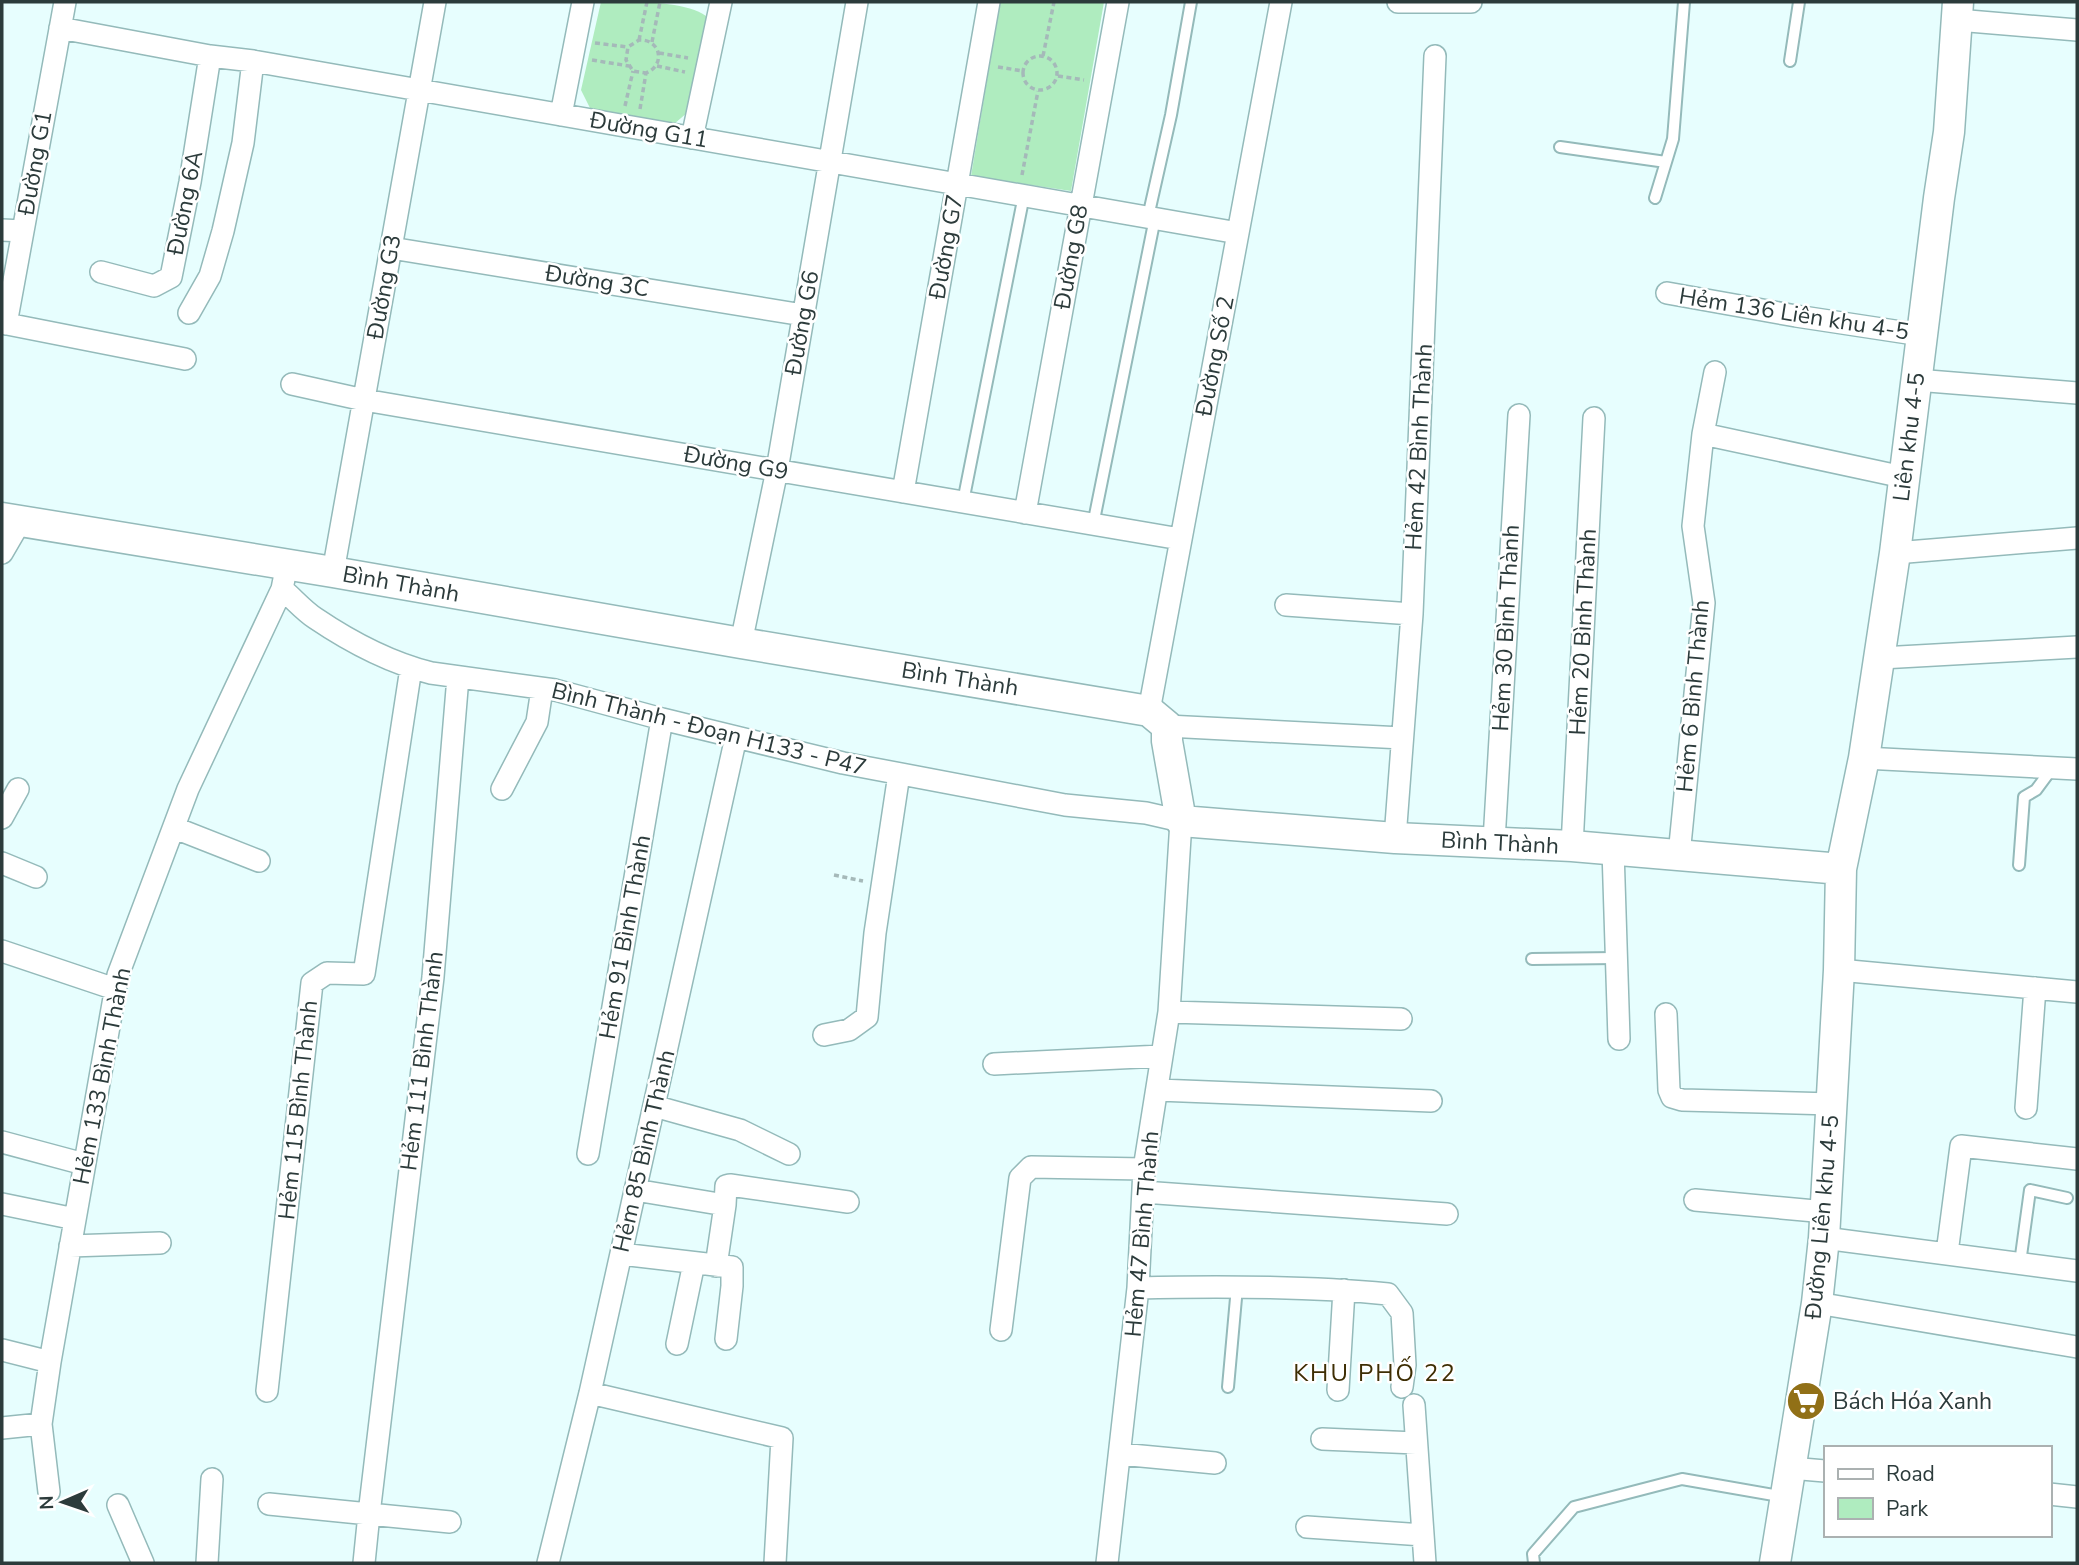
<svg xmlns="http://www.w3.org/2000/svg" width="2079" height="1565" font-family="'Nunito Sans',sans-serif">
	<rect width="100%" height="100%" fill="#e7fefe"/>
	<path fill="#afecbf" d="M601,2c30,0 84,-2 105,14l1,14 -19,82 -14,12 -83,-14 -10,-20z
		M1000,2h104l-33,189 -100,-15z"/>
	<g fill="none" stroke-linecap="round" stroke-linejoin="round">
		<g stroke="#94baba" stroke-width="14">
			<path id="lane" d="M1790,61l9,-59
				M1560,147l106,15
				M1655,198l18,-59 11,-137
				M1148,217l23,-102 20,-113
				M963,502l61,-307
				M1093,525l62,-307
				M2019,865l5,-68 12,-7 17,-23
				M1532,959l84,-1
				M2020,1263l10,-73 37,8
				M1228,1387l9,-100
				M1534,1563l-1,-9 41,-47 108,-28 103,18"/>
		</g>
		<g stroke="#94baba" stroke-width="24">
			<path id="street" d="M1398,2h73
				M1957,20l120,10
				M60,28l150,28 43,5 985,172
				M561,115l22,-113
				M692,138l29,-136
				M2,230l21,1
				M391,248l412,67
				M101,272l53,14 17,-9 19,-95 20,-126
				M1667,293l129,23 125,19
				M189,313l21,-37 13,-45 20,-88 10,-82
				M2,323l183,36
				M6,324l59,-322
				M1916,380l161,13
				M292,384l72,16 816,139
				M1703,434l200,43
				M903,492l86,-490
				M1025,513l93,-511
				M2,553l18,-31
				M1895,553l182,-15
				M287,564l-5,25c11,9 21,21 33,29 34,23 76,45 116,55l124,17 107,29 181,44 222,42 81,8 35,8 -12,191 -25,157 -6,119 -31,275
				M333,572l102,-570
				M1286,605l126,9
				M741,643l36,-173 80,-468
				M1881,658l196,-11
				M1149,711l132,-709
				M1167,726l235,12
				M1864,758l213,11
				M502,789l35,-67 5,-33
				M2,818l16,-29
				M175,828l84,33
				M1395,838l17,-224 23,-558
				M1494,841l25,-426
				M1572,846l22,-428
				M1613,850l6,189
				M1679,855l25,-252 -11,-77 10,-92 12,-62
				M2,863l34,14
				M2,951l113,38
				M1839,970l238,22
				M1169,1012l232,7
				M1666,1014l3,76 3,7 10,3 150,4
				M824,1035l25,-5 18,-13 8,-84 24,-159
				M994,1064l167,-8
				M1158,1090l273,11
				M654,1106l86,24 49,24
				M2026,1108l9,-120
				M2,1142l82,22
				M588,1154l74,-435
				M635,1190l90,15 1,-19 4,-1 118,17
				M1143,1192l304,22
				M1695,1200l131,12
				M2,1204l73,15
				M1824,1238l253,33
				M70,1246l90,-3
				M1947,1253l14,-107 116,13
				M621,1254l111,13v19l-6,53
				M716,1266l9,-61
				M1138,1288c84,-2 167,-2 250,6l14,19 3,52 -3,22
				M1817,1303l260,44
				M1001,1330l19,-152 11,-11 113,2
				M677,1344l17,-81
				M2,1350l48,12
				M1338,1390l6,-100
				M267,1391l45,-408 15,-10 37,1 47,-306
				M590,1393l192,45 -7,125
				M1414,1405l11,158
				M2,1428l39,-4
				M1322,1439l94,4
				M1120,1454l95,9
				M1790,1468l35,3
				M49,1492l-8,-68 9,-62 68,-387 70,-186 94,-200
				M2049,1494l28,3
				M269,1504l100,10 -5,49
				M118,1505l25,58
				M450,1522l-81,-8 64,-537 25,-300
				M1307,1527l116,8
				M207,1563l5,-84
				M548,1563l42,-170 146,-656"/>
		</g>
		<g stroke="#94baba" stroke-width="33">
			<path id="secondary" d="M2,518l331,54 408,71 408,68 18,15v15l14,80 214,17 177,8 269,23
				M1775,1563l42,-260 7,-65 15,-268 2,-101 23,-111 31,-205 44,-355 10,-66 9,-130"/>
		</g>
		<path stroke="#a5b9b9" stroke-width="3.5" stroke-dasharray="5 3.5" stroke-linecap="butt" d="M639,40l8,-38
			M652,42l8,-40
			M595,43l33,4
			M659,53l29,5
			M1023 73a17 17 0 1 1 34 0a17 17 0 1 1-34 0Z
			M1043,56l11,-54
			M592,60l37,6
			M657,66l28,6
			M998,67l25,4
			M1058,76l26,4
			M625,106l8,-35
			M640,109l6,-36c20,-8 15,-34 -7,-33l-11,7 -2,13 7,11 13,2
			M1022,175l16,-84
			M834,875l29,6"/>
		<use href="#lane" stroke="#fff" stroke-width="10"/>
		<use href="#street" stroke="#fff" stroke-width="21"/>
		<use href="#secondary" stroke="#fff" stroke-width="30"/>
	</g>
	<defs>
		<g id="supermarket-disc" transform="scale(2.0125)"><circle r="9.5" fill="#917017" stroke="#fff"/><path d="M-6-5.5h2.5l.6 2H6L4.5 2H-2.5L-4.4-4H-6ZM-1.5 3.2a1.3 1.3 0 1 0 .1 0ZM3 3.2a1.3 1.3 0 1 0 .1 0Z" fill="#fff"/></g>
	</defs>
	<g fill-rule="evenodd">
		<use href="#supermarket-disc" x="1806" y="1401"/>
	</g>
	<g text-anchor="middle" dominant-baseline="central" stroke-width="5" stroke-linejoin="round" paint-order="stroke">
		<g font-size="23" fill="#2c3b3b" stroke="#fff">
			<text transform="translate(649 130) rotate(10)">Đường G11</text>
			<text transform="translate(35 163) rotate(-80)">Đường G1</text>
			<text transform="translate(185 203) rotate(-79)">Đường 6A</text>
			<text transform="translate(946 247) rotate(-80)">Đường G7</text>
			<text transform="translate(1071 257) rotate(-80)">Đường G8</text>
			<text transform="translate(597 281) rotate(9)">Đường 3C</text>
			<text transform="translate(384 287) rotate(-80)">Đường G3</text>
			<text transform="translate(1794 314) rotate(9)">Hẻm 136 Liên khu 4-5</text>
			<text transform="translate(802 323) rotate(-80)">Đường G6</text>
			<text transform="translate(1215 356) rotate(-79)">Đường Số 2</text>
			<text transform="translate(1909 437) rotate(-83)">Liên khu 4-5</text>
			<text transform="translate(1419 447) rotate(-87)">Hẻm 42 Bình Thành</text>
			<text transform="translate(736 463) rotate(10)">Đường G9</text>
			<text transform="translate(401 584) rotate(10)">Bình Thành</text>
			<text transform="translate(1506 628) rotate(-87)">Hẻm 30 Bình Thành</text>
			<text transform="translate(1583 632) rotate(-87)">Hẻm 20 Bình Thành</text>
			<text transform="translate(960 679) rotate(9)">Bình Thành</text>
			<text transform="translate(1693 696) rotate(-85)">Hẻm 6 Bình Thành</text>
			<text transform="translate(709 729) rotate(14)">Bình Thành - Đoạn H133 - P47</text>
			<text transform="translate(1500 843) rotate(3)">Bình Thành</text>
			<text transform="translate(625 937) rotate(-80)">Hẻm 91 Bình Thành</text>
			<text transform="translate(422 1061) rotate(-83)">Hẻm 111 Bình Thành</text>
			<text transform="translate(102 1076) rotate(-79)">Hẻm 133 Bình Thành</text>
			<text transform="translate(298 1110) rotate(-84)">Hẻm 115 Bình Thành</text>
			<text transform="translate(644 1151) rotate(-77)">Hẻm 85 Bình Thành</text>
			<text transform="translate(1822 1217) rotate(-85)">Đường Liên khu 4-5</text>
			<text transform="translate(1142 1234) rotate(-85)">Hẻm 47 Bình Thành</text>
		</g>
		<g font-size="23" fill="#2c3b3b" stroke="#fff" text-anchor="start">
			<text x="1833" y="1401">Bách Hóa Xanh</text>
		</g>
		<g font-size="24" letter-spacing="2" fill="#3e2e04" stroke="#fff">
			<text x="1375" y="1373">KHU PHỐ 22</text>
		</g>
	</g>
	<rect width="2079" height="1565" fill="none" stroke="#2c3b3b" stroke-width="7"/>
	<rect x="1824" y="1446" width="228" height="91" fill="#ffffff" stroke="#abb1b1" stroke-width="2"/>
	<rect x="1838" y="1469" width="35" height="10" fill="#ffffff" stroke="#abb1b1" stroke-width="2"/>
	<text x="1886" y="1481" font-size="21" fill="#2c3b3b">Road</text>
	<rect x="1838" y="1498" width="35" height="21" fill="#afecbf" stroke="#abb1b1" stroke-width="2"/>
	<text x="1886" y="1516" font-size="21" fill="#2c3b3b">Park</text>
	<g transform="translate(63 1502) rotate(268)" stroke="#ffffff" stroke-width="5" paint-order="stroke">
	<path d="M0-5L12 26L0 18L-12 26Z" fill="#2c3b3b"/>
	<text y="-10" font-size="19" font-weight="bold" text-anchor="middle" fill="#2c3b3b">N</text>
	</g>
</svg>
